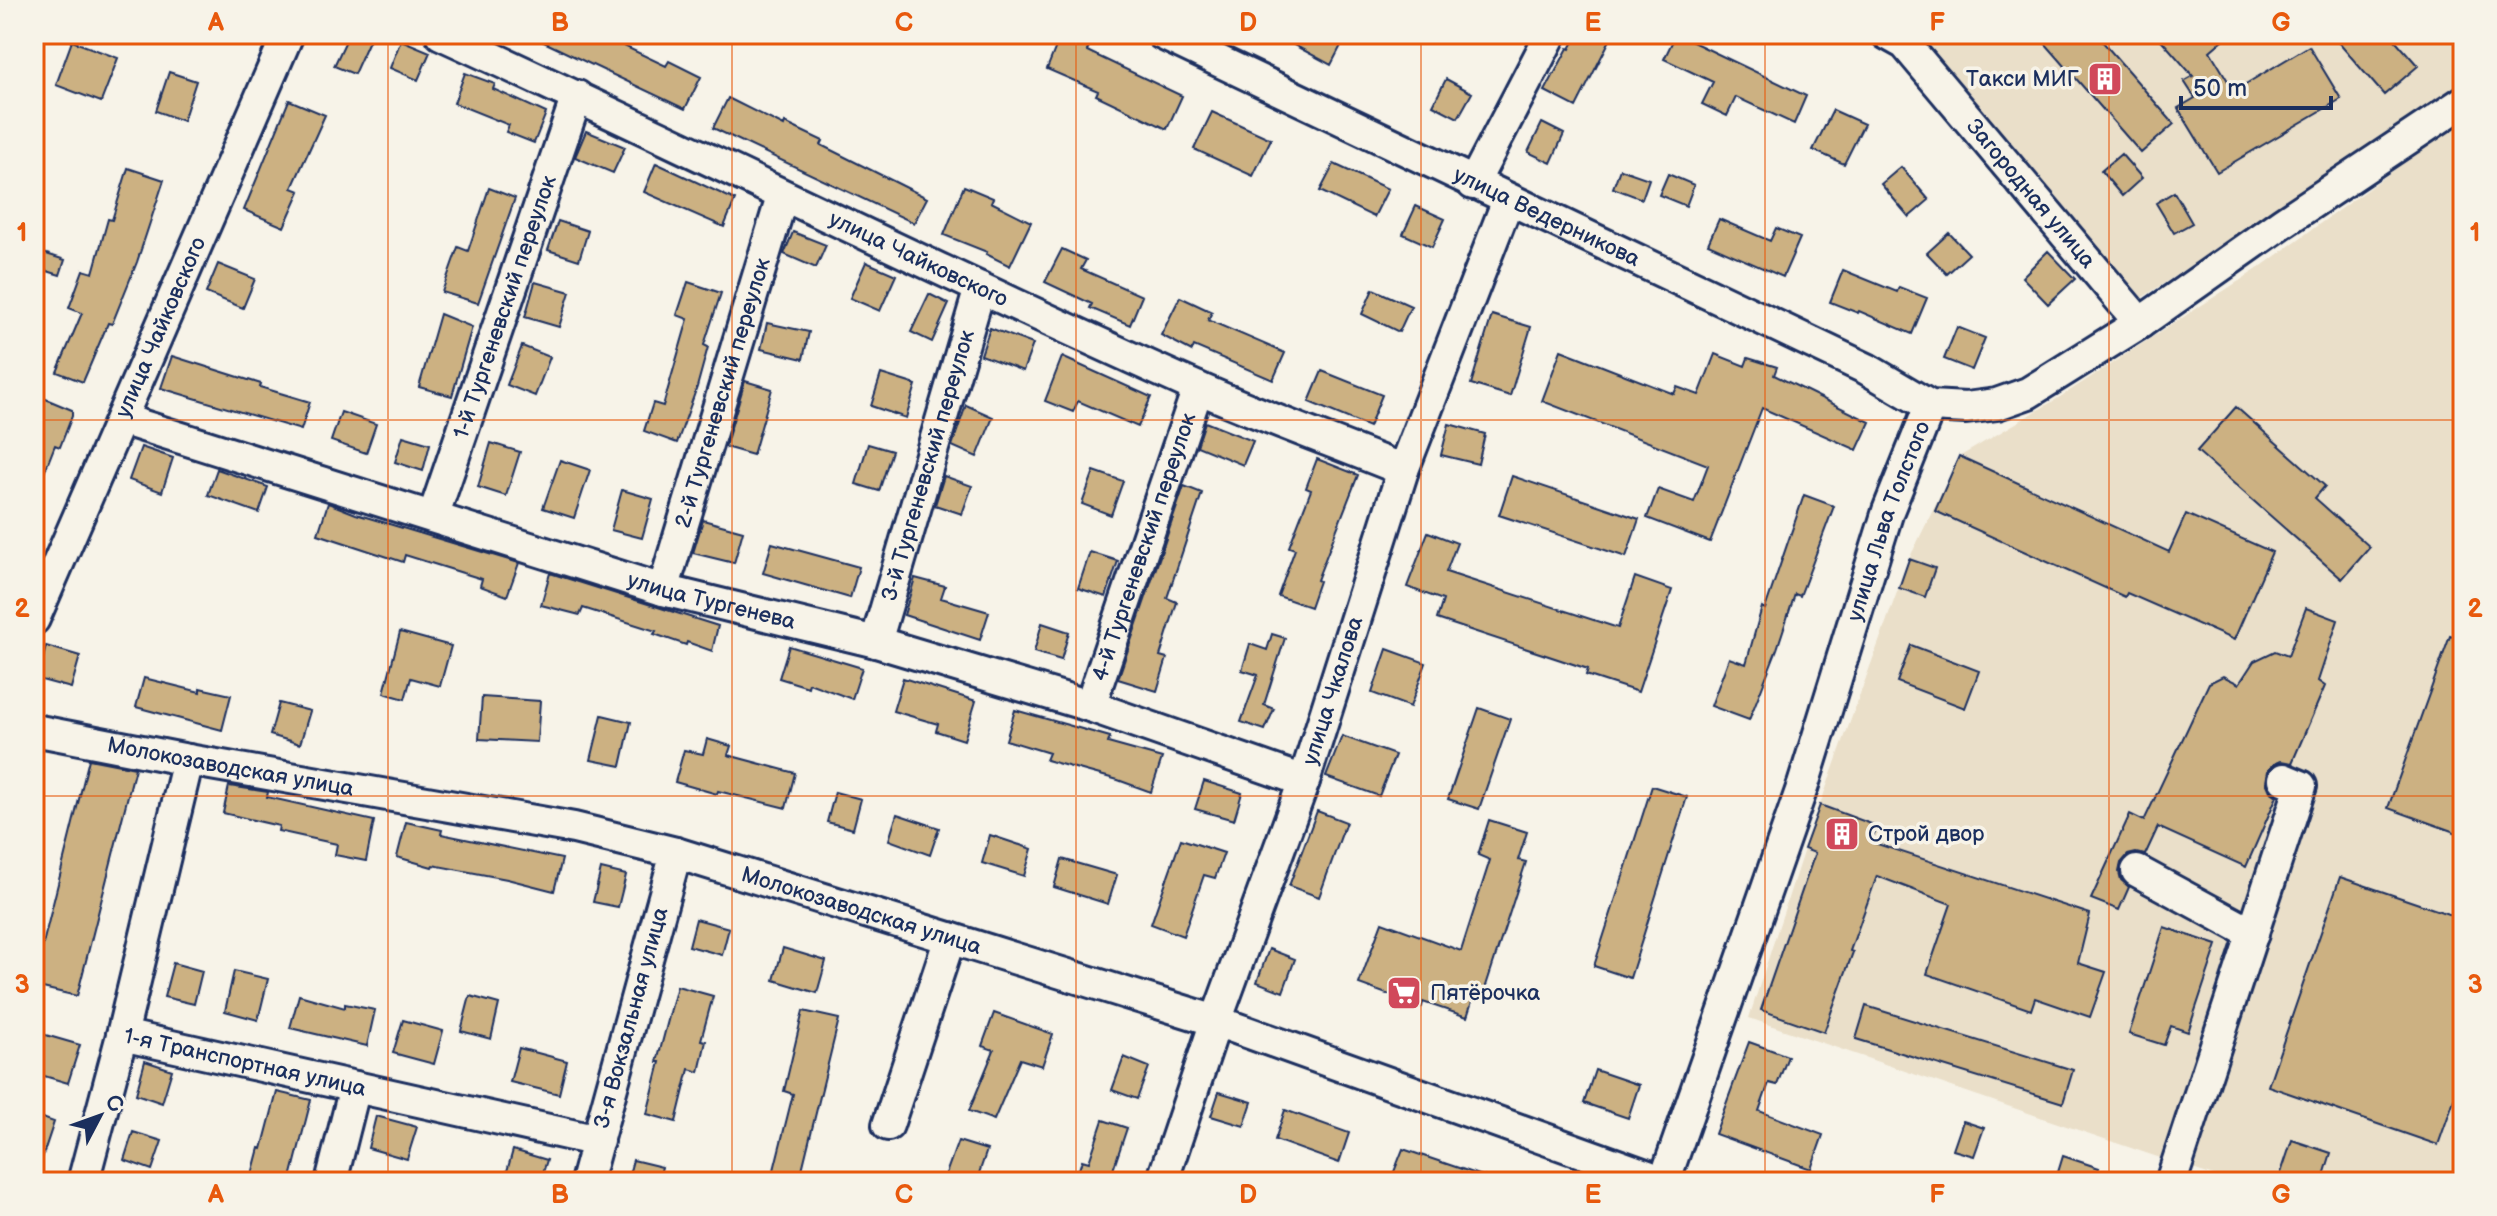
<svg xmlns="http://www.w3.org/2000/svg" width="2497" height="1216" font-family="'Balsamiq Sans',sans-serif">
	<rect width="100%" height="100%" fill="#f7f3e8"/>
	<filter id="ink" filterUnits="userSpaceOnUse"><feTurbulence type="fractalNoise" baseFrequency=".0125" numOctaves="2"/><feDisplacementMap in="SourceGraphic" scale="16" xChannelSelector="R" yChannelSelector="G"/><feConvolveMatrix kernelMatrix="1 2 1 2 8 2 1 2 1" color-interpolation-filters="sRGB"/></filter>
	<g filter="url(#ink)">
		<path fill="#eadfc9" d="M1919,34h544v52l-326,215z
			M2463,120v1062h-232l-482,-164 55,-169 105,-290 50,-102 101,-60 196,-127z"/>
		<path fill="#ccb182" stroke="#1b2f5e" stroke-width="2" d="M349,34h23l-18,40 -20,-8z
			M527,34h72l67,32 3,-5 32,16 -16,32z
			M1061,34l28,12 -2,5 95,45 -15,33 -71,-34 2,-4 -51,-22z
			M1300,34h47l-16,31 -37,-20z
			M1578,34h35l-37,73 -31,-16 23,-43 2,1z
			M1676,34l130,62 -12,28 -58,-27 -9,19 -25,-12 11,-22 -49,-23z
			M2037,34h59l78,90 -33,29z
			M2156,34h74l-20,17 24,40 75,-45 32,53 -124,73 -39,-64 17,-10 -11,-17 9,-5z
			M2331,34h59l28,32 -34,29z
			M401,40l29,12 -12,28 -28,-12z
			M72,41l46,17 -17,44 -45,-17z
			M169,72l27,9 -13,40 -27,-10z
			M465,73l30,11 -2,5 53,24 -12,30 -28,-11 3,-7 -55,-22z
			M1446,79l26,14 -14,25 -25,-13z
			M728,98l56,28 1,-3 38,18 -2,4 106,53 -13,25 -201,-95z
			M289,100l36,15 -33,73 8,3 -16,36 -40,-17z
			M1833,110l31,14 -20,40 -31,-14z
			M1212,112l59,27 -18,37 -59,-27z
			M1542,123l22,11 -13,29 -23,-11z
			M586,131l39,16 -12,26 -38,-16z
			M2121,154l21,24 -20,18 -21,-25z
			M656,163l79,37 -11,27 -80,-35z
			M1334,164l54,25 -14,28 -54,-26z
			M1901,167l28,33 -20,17 -28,-33z
			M128,168l36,12 -27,82 -25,62 -4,-1 -25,59 -26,-10 25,-59 -13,-5 14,-38 10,3 15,-54 4,1z
			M1620,169l29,10 -7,20 -29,-11z
			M1668,174l26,11 -8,21 -27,-11z
			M964,186l29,12 -2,4 40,20 -21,44 -24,-12 1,-2 -43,-17z
			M489,188l26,10 -37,105 -36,-11 16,-45 10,4z
			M2174,192l18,31 -18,10 -18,-30z
			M1416,206l29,13 -13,28 -29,-13z
			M1719,219l51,22 6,-13 24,10 -17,39 -75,-33z
			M558,221l30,10 -9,29 -31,-10z
			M793,232l33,13 -10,23 -32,-14z
			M1949,233l20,21 -22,20 -20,-21z
			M1062,249l24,11 -5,9 61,27 -12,29 -40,-17 2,-4 -47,-22z
			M34,250l31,10 -5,15 -26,-8z
			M2048,251l27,28 -27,25 -26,-27z
			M866,262l30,13 -16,36 -30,-13z
			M218,264l37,15 -12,29 -37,-15z
			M1843,270l54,22 2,-5 28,11 -15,36 -53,-23 -1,2 -28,-11z
			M535,282l35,10 -11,35 -34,-10z
			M688,282l33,11 -17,52 4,2 -11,40 -20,56 -33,-12 9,-28 10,3 25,-87 -11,-4z
			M1373,289l38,17 -12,26 -37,-18z
			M929,294l20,10 -17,38 -21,-10z
			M1180,297l32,15 -4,8 77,33 -12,27 -79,-34 -2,5 -31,-16z
			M440,314l32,13 -20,69 -33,-9z
			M1492,315l39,12 -21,69 -39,-12z
			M767,323l42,9 -6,27 -42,-10z
			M1957,327l28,11 -13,32 -28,-11z
			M990,328l43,16 -10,27 -42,-16z
			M522,346l28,11 -15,39 -28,-11z
			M1561,350l113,44 3,-7 22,8 16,-41 30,12 3,-8 29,9 -3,8 96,47 -13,28 -95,-42 -52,134 -63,-24 11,-29 36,13 14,-37 -166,-64z
			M172,356l89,28 -1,3 50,15 -9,28 -140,-42z
			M1062,357l89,40 -13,30 -60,-26 -5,11 -28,-11z
			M1322,371l60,24 -13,32 -60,-25z
			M881,374l35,11 -10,33 -35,-12z
			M745,381l27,8 -19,66 -28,-8z
			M41,397l31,13v6l-12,31 -5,-2 -20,51 -1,-81z
			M966,405l27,12 -16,40 -25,-11z
			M2236,407l89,79 -10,12 55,49 -28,32 -145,-128z
			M341,412l35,12 -10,29 -35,-12z
			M1205,422l48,19 -10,24 -46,-19z
			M1449,424l36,10 -7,30 -37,-9z
			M403,436l27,8 -7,27 -28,-9z
			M491,443l29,9 -14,44 -28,-9z
			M868,444l24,7 -13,40 -23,-7z
			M141,447l32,11 -11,34 -33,-12z
			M1959,456l210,96 17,-38 86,38 -38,88 -107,-47 -2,4 -190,-86z
			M1317,459l41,16 -41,105 2,1 -9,26 -32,-11 17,-47 -6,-2 22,-57 -5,-2z
			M560,460l30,10 -16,48 -31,-10z
			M217,469l51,18 -9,26 -51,-18z
			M1094,471l29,10 -12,34 -29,-11z
			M944,476l28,10 -10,28 -27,-9z
			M1512,476l127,43 -13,38 -127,-42z
			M1184,486l18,7 -35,105 10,4 -17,54 7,2 -10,33 -39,-12z
			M622,490l31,9 -11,39 -31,-8z
			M1804,495l30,11 -34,90 -5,-2 -18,55 -28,71 -38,-14 18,-48 17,6 16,-57 3,2z
			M328,503l28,11 163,49 -12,33 -27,-10 2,-7 -77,-24 -2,7 -85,-28z
			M703,520l40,11 -9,32 -41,-10z
			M1428,532l29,11 -11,29 172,56 17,-51 37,13 -34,102 -52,-17 2,-6 -151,-50 6,-19 -36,-13z
			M772,543l87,24 -9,31 -87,-25z
			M1090,552l28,9 -12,36 -28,-9z
			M1909,559l26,9 -10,29 -26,-9z
			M550,573l168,53 -6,25 -25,-9 -1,3 -32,-11 2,-3 -73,-23 -3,7 -39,-10z
			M915,578l30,8 -4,12 48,14 -9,28 -76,-25z
			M2306,608l32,12 -20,61 7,5 -33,77 -11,-2 -7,3 -6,7 -2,11 4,9 7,5 -31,71 -88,-40 -13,28 -9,-2 -8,2 -7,8 -2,9 2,8 8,7 -10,23 -28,-11 39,-85 14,7 65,-138 14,-7 16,8 15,-23 21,-10 13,5z
			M1042,623l27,9 -8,28 -27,-8z
			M400,632l51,14 -11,40 -29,-8 -6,21 -21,-6z
			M1272,634l13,4 -21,67 10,4 -9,21 -24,-8 17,-47 -16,-5 8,-26 17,6z
			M2450,636l13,4v195l-75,-27z
			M1911,645l68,26 -14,37 -68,-26z
			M46,646l34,10 -9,32 -33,-9z
			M789,646l73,22 -10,31 -43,-16 -1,4 -29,-9z
			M1387,649l39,14 -16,44 -38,-14z
			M144,678l56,14v-4l31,7 -9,35 -86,-23z
			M903,678l73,23 -12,39 -28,-9 2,-7 -45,-13z
			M482,697l58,4 -3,41 -58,-3z
			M279,703l31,8 -10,33 -30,-9z
			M1479,708l31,11 -31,90 -31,-10z
			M1015,710l95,27 -2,6 54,15 -11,34 -33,-12 -72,-20 3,-7 -43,-13z
			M602,715l29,7 -10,44 -30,-6z
			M1342,736l53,19 -16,41 -53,-19z
			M707,739l24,7 -3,9 67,18 -9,35 -68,-17 -1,3 -42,-12 9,-32 19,4z
			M89,759l46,9 -58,228 -43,-10v-6z
			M1204,781l38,12 -8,27 -39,-11z
			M229,786l39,6 -1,5 107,24 -8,40 -31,-6 2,-11 -59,-13 1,-5 -56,-13z
			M1652,786l35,11 -57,181 -36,-12z
			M835,792l26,7 -8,30 -26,-7z
			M1820,805l57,21 -6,16 219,72 -12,49 28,9 -16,45 -55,-19 -4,12 -104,-36 24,-70 -74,-28 -27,75 3,1 -29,80 -63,-22 54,-157 -11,-4z
			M1317,811l29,11 -27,75 -30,-11z
			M897,814l42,14 -9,27 -41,-15z
			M1489,820l38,12 -9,28 8,2 -42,130 -8,-3 -9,28 -44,-15 -1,5 -63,-23 23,-62 79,29 29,-91 -12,-5z
			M406,822l36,8 -1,4 121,25 -8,32 -47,-12 -74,-14 -1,2 -35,-10z
			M990,835l42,14 -8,27 -42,-13z
			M1181,839l43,14 -9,25 -11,-3 -21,61 -32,-12z
			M1062,859l55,16 -9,29 -54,-17z
			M601,869l25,6 -8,32 -25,-5z
			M2340,877l123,42v155l-25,71 -170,-59z
			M696,919l33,9 -7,27 -33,-9z
			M2164,927l53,18 -29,87 -17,-6 -7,19 -35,-11z
			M783,948l43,13 -9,32 -43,-13z
			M1269,949l26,10 -12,33 -26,-10z
			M173,963l29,8 -8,33 -30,-7z
			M234,971l34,8 -10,41 -33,-9z
			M677,986l36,10 -12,44 5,1 -7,31 -10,-3 -13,53 -29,-8 13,-52h-3z
			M299,995l46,13v-4l30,6 -8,36 -77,-18z
			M470,996l29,8 -8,35 -30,-8z
			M1866,1006l207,64 -10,33 -207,-64z
			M803,1011l36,8 -40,163h-28l22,-88 -9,-3z
			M994,1013l59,21 -11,32 -22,-7 -26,61 -25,-9 25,-61 -12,-4z
			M403,1020l40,11 -9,33 -41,-11z
			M42,1034l38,11 -12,38 -34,-10v-13z
			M1749,1042l39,14 -11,29 -8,-2 -10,28 64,24 -12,34 -96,-35z
			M519,1048l48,13 -8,33 -49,-12z
			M1124,1057l25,10 -12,32 -25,-9z
			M145,1061l27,9 -10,33 -26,-9z
			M1595,1070l44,15 -11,33 -44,-15z
			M277,1092l34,8 -21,82h-40l9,-34 3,1z
			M1219,1092l33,10 -8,24 -33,-10z
			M1285,1110l64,23 -10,30 -64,-23z
			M34,1115l20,7 -17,51h-3z
			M376,1116l41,11 -10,32 -39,-11z
			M1103,1120l24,8 -18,54h-34l7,-22 7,2z
			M1963,1121l21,7 -10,28 -21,-6z
			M133,1132l29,9 -10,29 -28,-10z
			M2292,1140l39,13 -9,29h-44z
			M958,1141l29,9 -11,32h-33z
			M1403,1149l91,31v2h-104z
			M513,1150l34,10 -7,22h-36z
			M2063,1156l36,12 -5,14h-39z
			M633,1160l29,7 -4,15h-31z"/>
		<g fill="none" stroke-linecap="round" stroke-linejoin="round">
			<g stroke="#1b2f5e" stroke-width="36">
				<g id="minor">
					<path id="s1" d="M441,34c253,116 501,240 755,353 68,30 138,55 207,83"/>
					<path id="s2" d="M1162,34l705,335 63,37 36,2 31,-4 31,-11 112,-70 142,-100 181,-121"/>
					<path id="s3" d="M1887,34l18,10 235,279"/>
					<path d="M1473,184l78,-150"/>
					<path id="s4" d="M121,419l542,171 213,52 214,64 214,75"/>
					<path id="s5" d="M433,517l144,-421"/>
					<path id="s6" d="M663,590l119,-393"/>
					<path id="s7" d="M34,619l254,-585"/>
					<path id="s8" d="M876,642l104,-354"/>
					<path id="s9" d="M1090,706l108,-318"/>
					<path id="s10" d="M34,730l154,30 386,68 102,25 540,168 449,161"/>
					<path d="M2137,871l116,63"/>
					<path id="s11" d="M122,1035l476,106"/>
					<path d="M888,1125l62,-187"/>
					<path d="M83,1182l39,-147 66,-275"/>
					<path d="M331,1182l24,-95"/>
					<path id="s12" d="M586,1182l90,-329"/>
					<path id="s13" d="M1162,1182l54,-161 88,-240 99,-311 105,-270"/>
					<path id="s14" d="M1664,1182l139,-397 85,-274 42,-105"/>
					<path d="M2171,1182l130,-396 -17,-7"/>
				</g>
			</g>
			<use href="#minor" stroke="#f7f3e8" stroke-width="30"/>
		</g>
	</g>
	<path fill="none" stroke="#e8590c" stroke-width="2" stroke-opacity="0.55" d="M388,34v1148M732,34v1148M1076,34v1148M1421,34v1148M1765,34v1148M2109,34v1148M34,420h2429M34,796h2429"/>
	<defs>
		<g id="building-square" transform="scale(1.8)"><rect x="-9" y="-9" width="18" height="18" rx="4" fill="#d1495b" stroke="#f7f3e8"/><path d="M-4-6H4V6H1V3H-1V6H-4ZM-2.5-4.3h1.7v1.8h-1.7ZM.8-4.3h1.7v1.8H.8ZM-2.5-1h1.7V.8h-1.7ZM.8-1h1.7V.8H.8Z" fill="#fff"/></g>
		<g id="supermarket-square" transform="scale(1.8)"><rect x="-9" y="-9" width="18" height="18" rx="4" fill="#d1495b" stroke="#f7f3e8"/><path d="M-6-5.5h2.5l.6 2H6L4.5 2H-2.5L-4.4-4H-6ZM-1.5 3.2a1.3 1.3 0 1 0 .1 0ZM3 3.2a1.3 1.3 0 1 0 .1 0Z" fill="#fff"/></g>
	</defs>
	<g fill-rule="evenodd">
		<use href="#building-square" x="2105" y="79"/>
		<use href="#building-square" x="1842" y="834"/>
		<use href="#supermarket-square" x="1404" y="993"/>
	</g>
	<g text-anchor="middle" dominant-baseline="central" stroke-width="7" stroke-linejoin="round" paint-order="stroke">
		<g font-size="22" fill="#1b2f5e" stroke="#f7f3e8" text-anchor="start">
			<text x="2079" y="79" text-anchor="end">Такси МИГ</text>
			<text x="1868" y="834">Строй двор</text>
			<text x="1430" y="993">Пятёрочка</text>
		</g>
		<g font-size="22" fill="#1b2f5e" stroke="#f7f3e8">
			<text stroke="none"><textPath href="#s3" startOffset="216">Загородная улица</textPath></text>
			<text stroke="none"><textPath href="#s2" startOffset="426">улица Ведерникова</textPath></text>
			<text stroke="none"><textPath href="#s1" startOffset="528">улица Чайковского</textPath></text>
			<text stroke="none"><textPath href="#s5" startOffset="222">1-й Тургеневский переулок</textPath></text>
			<text stroke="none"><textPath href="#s7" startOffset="318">улица Чайковского</textPath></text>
			<text stroke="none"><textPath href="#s6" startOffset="206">2-й Тургеневский переулок</textPath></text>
			<text stroke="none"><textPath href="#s8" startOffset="184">3-й Тургеневский переулок</textPath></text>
			<text stroke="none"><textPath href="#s14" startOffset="698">улица Льва Толстого</textPath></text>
			<text stroke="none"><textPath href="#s9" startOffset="168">4-й Тургеневский переулок</textPath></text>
			<text stroke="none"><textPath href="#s4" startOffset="618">улица Тургенева</textPath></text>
			<text stroke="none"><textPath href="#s13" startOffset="520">улица Чкалова</textPath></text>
			<text stroke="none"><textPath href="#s10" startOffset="200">Молокозаводская улица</textPath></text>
			<text stroke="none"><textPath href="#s10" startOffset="848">Молокозаводская улица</textPath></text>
			<text stroke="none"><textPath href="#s12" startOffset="170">3-я Вокзальная улица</textPath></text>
			<text stroke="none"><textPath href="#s11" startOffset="126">1-я Транспортная улица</textPath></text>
		</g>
	</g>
	<rect width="2497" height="1216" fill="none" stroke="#f7f3e8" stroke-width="88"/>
	<g transform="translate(100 1116) rotate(49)" stroke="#f7f3e8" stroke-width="6" paint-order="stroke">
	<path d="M0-6L14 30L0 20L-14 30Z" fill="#1b2f5e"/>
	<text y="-12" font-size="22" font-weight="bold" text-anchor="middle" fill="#1b2f5e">С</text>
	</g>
	<path d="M2181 96v12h150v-12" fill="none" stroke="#1b2f5e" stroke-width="4"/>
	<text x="2193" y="96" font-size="24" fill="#1b2f5e" stroke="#f7f3e8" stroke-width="6" paint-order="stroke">50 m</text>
	<rect x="44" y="44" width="2409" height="1128" fill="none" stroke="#e8590c" stroke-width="3"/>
	<g font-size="26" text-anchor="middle" font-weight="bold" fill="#e8590c">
		<text x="216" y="31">A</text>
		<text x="560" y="31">B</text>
		<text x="904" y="31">C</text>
		<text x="1248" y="31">D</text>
		<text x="1593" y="31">E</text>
		<text x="1937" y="31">F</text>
		<text x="2281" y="31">G</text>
		<text x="22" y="241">1</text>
		<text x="2475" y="241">1</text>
		<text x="22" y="617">2</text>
		<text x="2475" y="617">2</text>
		<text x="22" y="993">3</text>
		<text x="2475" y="993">3</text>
		<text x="216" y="1203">A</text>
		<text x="560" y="1203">B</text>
		<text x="904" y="1203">C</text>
		<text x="1248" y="1203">D</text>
		<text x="1593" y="1203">E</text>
		<text x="1937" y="1203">F</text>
		<text x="2281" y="1203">G</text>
	</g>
</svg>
